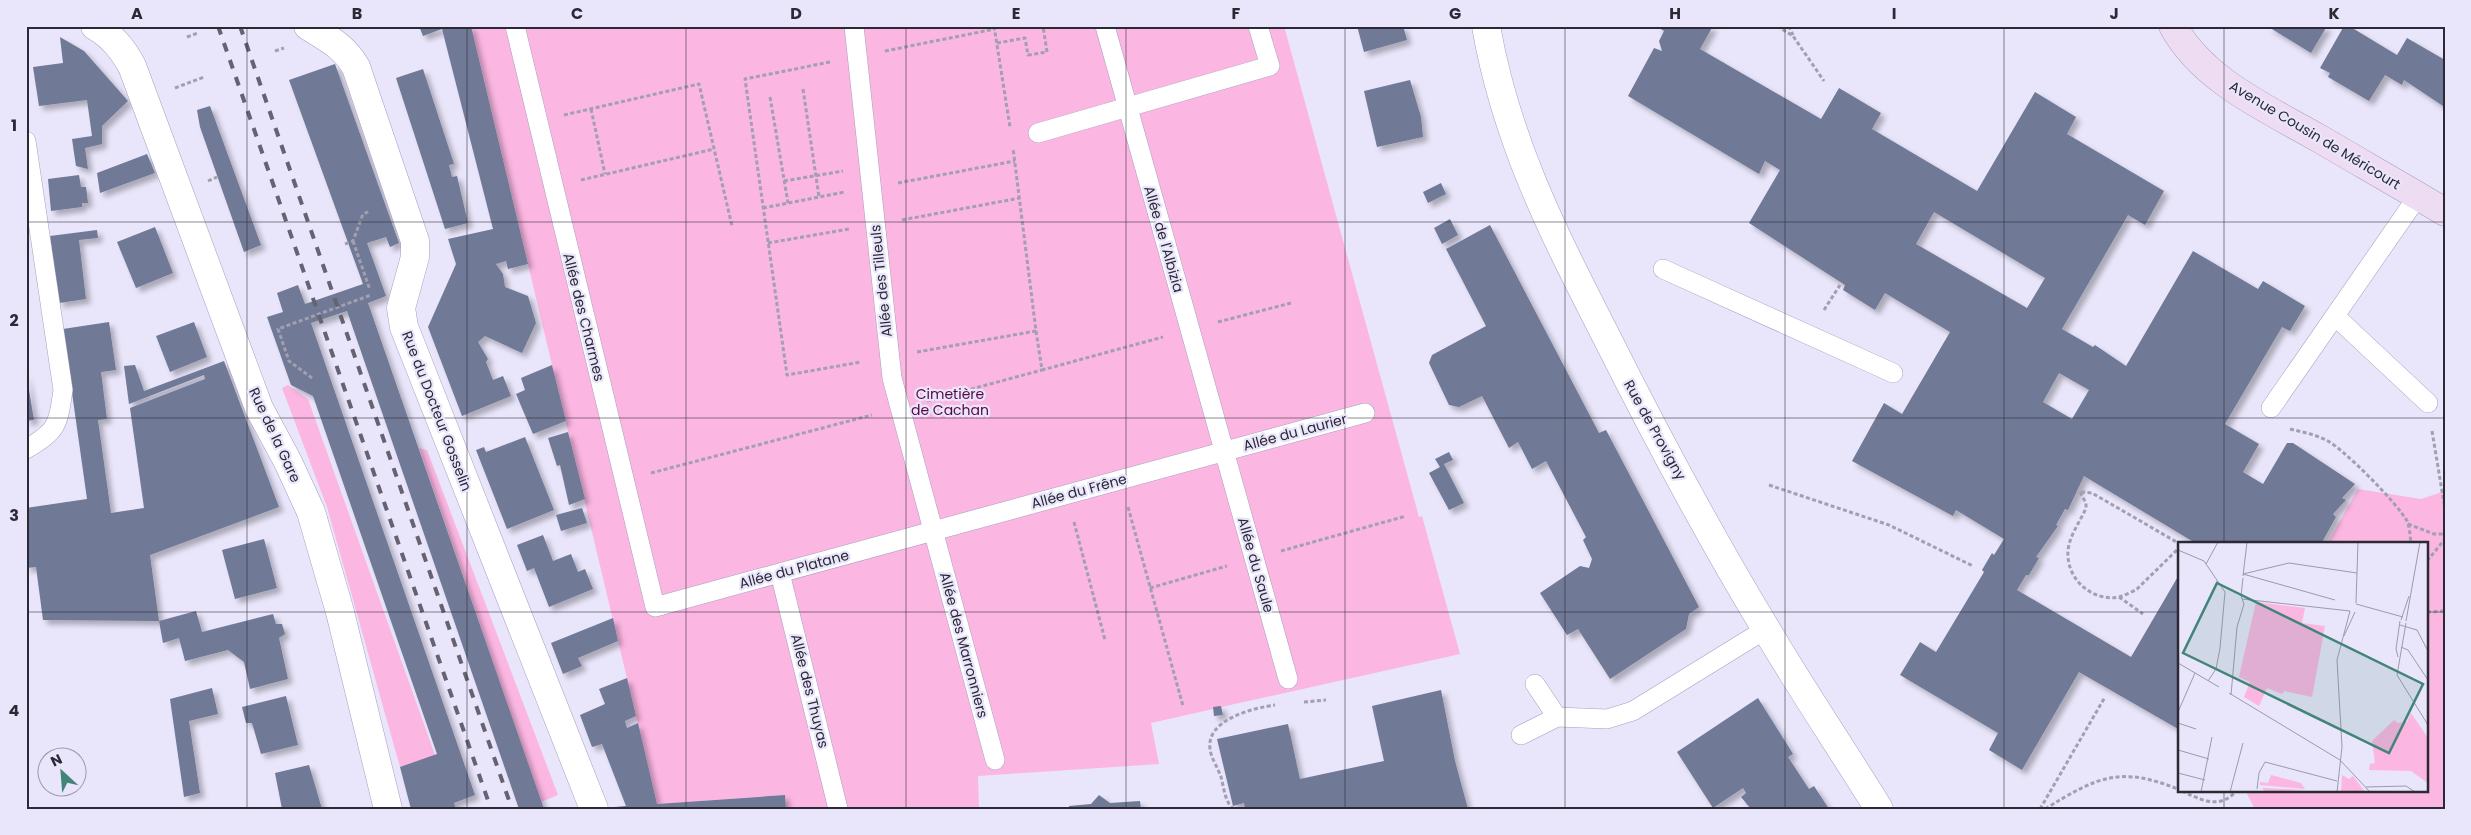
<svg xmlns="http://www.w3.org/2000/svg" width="2471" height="835" font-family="Poppins,sans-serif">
	<defs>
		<filter id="shadow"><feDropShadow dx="4.5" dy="4.5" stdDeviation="2.5" flood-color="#0004"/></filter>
	</defs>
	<rect width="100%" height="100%" fill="#e9e5fa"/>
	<path fill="#fbb6e2" d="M471,26h813l135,491 3,-1 38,138 -239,53h-8v2l-62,14 8,41 -181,12 1,33h-193l-1,-14 -128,9z
		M288,385l20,14 128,359 -36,9 -73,-260 -45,-119z
		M419,448l8,2 131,345 -17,7z
		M2358,489l63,10 24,-8v318h-190l-8,-15 2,-3h178v-247h-100z"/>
	<path fill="#6f7996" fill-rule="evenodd" filter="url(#shadow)" d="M419,26h52l57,238 -20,5 -2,-8 -10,3 7,10 2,13 23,9 8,27 -14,30 -37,-17 -7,6 10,17 -2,3 7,18 10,-4 8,20 -49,20 -34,-89 28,-63 -8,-25 45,-10 -51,-200 -19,7z
		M1357,26h46l4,14 -43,12z
		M1656,26h57l-13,23 121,70 18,-31 42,25 -9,16 105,62 58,-99 41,25 -9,17 97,57 -19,34 -17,-10 -66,114 31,18 2,-2 31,21 67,-115 65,38 5,-8 42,25 -15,25 -8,-4 -57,97 34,20 -16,28 20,12 24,-41h6l62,41 -13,14 4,2 -13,14 3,3 -15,27h-124l-113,-68 -16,34 -3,-1 -9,16 2,1 -22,31 3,1 -10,17h-3l-9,15 114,67 49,-84v157l-101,-58 -57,98 -33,-20 9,-17 -98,-58 20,-33 16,10 48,-80 -2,-2 10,-17 2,2 10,-16 -48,-29 -3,6 -101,-55 32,-58 18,11 48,-82 -65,-39 -10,17 -32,-20 2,-5 -96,-62 31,-53 -15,-9 -6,13 -131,-78 26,-48 8,3 -3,-10 5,-10zM1934,212l111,66 -18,30 -111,-64zM2059,373l30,17 -17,29 -29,-17z
		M2267,26h60l-16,27z
		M2344,26h5l48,29 10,-17 38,22v43l-2,3 -39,-26 -2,5 -17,-10 -16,26 -41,-24 2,-4 -10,-5z
		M60,37l24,14 44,50 -26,25v18l-17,4 3,21 -12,-3 -4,-27 20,-3 -5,-36 -48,6 -6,-39 30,-4z
		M335,64l64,179 -9,4 -4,-10 -19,6 19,53 -18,7 176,506h-25l-172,-498 -36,12 164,472 -21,8 2,6h-45l-11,-42 37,-13 -124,-358 -22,-11 -24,-68 16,-5 -6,-19 21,-8 7,19 58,-20 -74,-204z
		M423,69l31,95 -5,1 3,12 5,-1 11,47 -23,6 -49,-151z
		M1410,80l11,37 2,20 -46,10 -13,-56z
		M210,106l51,139 -17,7 -44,-125 -3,-17z
		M147,154l8,19 -55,20 -3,-20z
		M79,175l2,12h5l2,16h-6v4l-31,4 -3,-32z
		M1441,183l5,11 -18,9 -5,-11z
		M1450,219l8,16 -16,9 -8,-16z
		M1490,225l109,208 7,-3 93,177 -10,7 -3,15 -76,50 -32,-50 -11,6 -27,-42 40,-27 9,2 3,-9 -9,-19 3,-3 -40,-76 -14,8 -14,-27 -9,6 -27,-52 -23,11 -10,-2 -20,-42 3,-8 54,-29 -40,-77z
		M155,227l18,46 -37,15 -19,-46z
		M97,230l1,8 -19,2 7,59 -27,4 -9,-67z
		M109,322l7,48 -15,2 6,47 -9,1 13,93 33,-5 -14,-100 75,-29 -1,-4 -75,29 -5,-38 11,-1 9,26 80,-30 55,146 -129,48 9,66 37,-10 6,21 71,-18 3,10h6l3,10 -6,4 9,41 -38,10 -6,-27 -16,-12 -43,11 -6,-23 -16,5 -4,-22 -116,-1 -7,-53 -10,1v-60l61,-9 -24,-170z
		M194,322l13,35 -37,15 -14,-36z
		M552,365l14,56 -33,13 -17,-40 9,-4 -4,-12z
		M26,372l8,48 -8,1z
		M568,432l17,67 -16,6 -9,-40 -3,1 -9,-28z
		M525,437l29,73 -47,19 -31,-79 8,-3 2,5z
		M1449,452l4,8 -9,4 20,39 -15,7 -20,-37 11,-6 -5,-8z
		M582,508l5,15 -26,8 -5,-16z
		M543,535l10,26 18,-7 7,18 7,-3 8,20 -44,18 -15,-39 -7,3 -10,-26z
		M264,539l13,49 -42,11 -13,-49z
		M613,618l5,23 -40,17 4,8 -19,8 -12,-31z
		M627,678l9,38 -11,5 2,7 11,-5 19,81 128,-9 1,14h-170l-1,-2 11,-1 -24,-62 -10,3 -12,-32 25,-11 -6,-15z
		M212,688l6,26 -29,7 11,72 -16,4 -14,-98z
		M1441,690l14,71 13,48h-223l-1,-6 -11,3 -16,-67 71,-15 12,55 84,-18 -12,-55z
		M286,696l12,49 -37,9 -9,-31h-6l-4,-16z
		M1758,698l35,56 -5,3 21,32 5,-3 15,23h-78l-10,-12 5,-4 -3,-5 -30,20 -36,-56z
		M1221,706l2,9 -9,1 -1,-9z
		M309,765l13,44h-40l-7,-36z
		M1099,795l11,8 30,-2 1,8h-72v-3l22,-2z"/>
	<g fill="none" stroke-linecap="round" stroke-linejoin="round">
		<g stroke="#a69fbf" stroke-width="20">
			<path id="service" d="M515,26l140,581 710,-194
				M854,26l38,352 103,382
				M1105,26l183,653
				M1038,133l232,-67 -12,-40
				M26,141l37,249c-5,34 -5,41 -37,59
				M1663,269l230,104
				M2335,316l93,87
				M2271,408l147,-212
				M780,573l58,236
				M1535,684l22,33
				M1521,735l36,-18 50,2 26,-8 133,-82"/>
		</g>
		<g stroke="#a69fbf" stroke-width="29">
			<path id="minor" d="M95,26c17,10 27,22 37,40l127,342 29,54 23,50 29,100 48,197
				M308,26c19,12 36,20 48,41l59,174v16l-14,51 3,19 190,482"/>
		</g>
		<g stroke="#a69fbf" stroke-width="29">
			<path id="tertiary" d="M1486,26c20,115 67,206 119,308 50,100 103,199 161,295 36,61 76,120 113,180"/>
		</g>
		<g stroke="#a69fbf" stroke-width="29">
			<path id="secondary" d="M2173,26c30,55 95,83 147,113 41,24 83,48 125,73"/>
		</g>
		<path stroke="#a29fb1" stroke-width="3" stroke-dasharray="4 2.5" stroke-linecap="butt" d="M994,26l16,101
			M1777,26l16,10 31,45
			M1789,26l4,9
			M187,37l11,-4
			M997,43l28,-5 3,17 19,-3 -4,-26
			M275,51l9,-3
			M885,51l110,-22
			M830,62l-85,17 42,296 74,-13
			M175,88l29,-11
			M803,89l16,108
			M770,97l18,106
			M591,109l14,65
			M564,115l135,-31 33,142
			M581,180l133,-31
			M208,181l9,-4
			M784,181l59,-10
			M898,183l117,-22
			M763,208l82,-16
			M902,220l118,-22
			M353,241l17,49
			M768,243l81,-14
			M345,244l8,-3 10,-27 7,-3
			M1824,310l16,-25
			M1218,322l73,-19
			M1036,331l6,39 121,-33
			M917,352l119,-21 -23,-183
			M312,378l-23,-17 -11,-32 93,-34
			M927,401l115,-31
			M2290,429c12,3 24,5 36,11 17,8 72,64 81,81 3,7 3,15 4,23
			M2432,431l13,78
			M651,473l221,-58
			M1769,485l120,40 84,41
			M2080,492l6,11v5c-6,14 -17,28 -18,43 -2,28 24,51 51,46 6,-2 13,-5 18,-8l43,-42
			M2081,492l11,1 88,51
			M1128,507l55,199
			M1074,522l31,118
			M2408,524l26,10h11
			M1281,551l125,-35
			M2427,561l18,-22
			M1150,588l77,-22
			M2119,597l24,17
			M2427,612l18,-1
			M1304,702l22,-2
			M2182,791c19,9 38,19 54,0
			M1234,809c-9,-6 -10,-21 -13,-32 -3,-9 -10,-19 -11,-28 -4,-30 44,-41 65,-44
			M2040,809l65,-112
			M2045,809c52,-32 75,-44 135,-19"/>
		<use href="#service" stroke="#fff" stroke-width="19"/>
		<use href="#minor" stroke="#fff" stroke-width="28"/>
		<use href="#tertiary" stroke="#fff" stroke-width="28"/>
		<use href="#secondary" stroke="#eedcf3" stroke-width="28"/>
		<path stroke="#656272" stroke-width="4" stroke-dasharray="9 9" stroke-linecap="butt" d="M218,26l273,783
			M240,26l272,783"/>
	</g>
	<path fill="none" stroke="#2c2936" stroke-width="1" stroke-opacity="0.55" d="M247,26v783M467,26v783M686,26v783M906,26v783M1126,26v783M1345,26v783M1565,26v783M1785,26v783M2004,26v783M2224,26v518M26,222h2419M26,418h2419M26,612h2154M2427,612h18M2224,791v18"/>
	<g text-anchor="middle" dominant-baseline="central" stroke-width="4.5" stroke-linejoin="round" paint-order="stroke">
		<g font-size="14" fill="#2c2936" stroke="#e9e5fa">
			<text transform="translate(2315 135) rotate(31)">Avenue Cousin de Méricourt</text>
			<text transform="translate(1164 239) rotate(74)">Allée de l'Albizia</text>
			<text transform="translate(881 281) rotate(-96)">Allée des Tilleuls</text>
			<text transform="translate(584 317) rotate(76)">Allée des Charmes</text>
			<text transform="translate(437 411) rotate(69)">Rue du Docteur Gosselin</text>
			<text transform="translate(1655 430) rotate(61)">Rue de Provigny</text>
			<text transform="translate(1295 432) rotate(-15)">Allée du Laurier</text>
			<text transform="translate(275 435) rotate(65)">Rue de la Gare</text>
			<text transform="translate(1079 491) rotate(-15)">Allée du Frêne</text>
			<text transform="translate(1256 565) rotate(74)">Allée du Saule</text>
			<text transform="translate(794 569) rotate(-15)">Allée du Platane</text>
			<text transform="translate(964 645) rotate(75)">Allée des Marronniers</text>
			<text transform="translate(810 691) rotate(76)">Allée des Thuyas</text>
		</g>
		<g font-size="14" fill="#590645" stroke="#e9e5fa">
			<text x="950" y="394">Cimetière<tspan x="950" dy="16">de Cachan</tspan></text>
		</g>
	</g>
	<g transform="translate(2178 542)">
		<rect width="250" height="250" fill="#e9e5fa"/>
		<path d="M78,60l49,6 -3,15 23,3 -13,71 -28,-6 -2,3 -15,-6 -8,18 -15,-9 6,-15 -11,-5zM233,171l17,25v45l-17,-12 -42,-1 1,-6 5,-1 -3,-22 22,-21 4,3 9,-1zM93,233l30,8 4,6 -45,-4v-3l8,1zM164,233l7,4 4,-3 12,16h-24zM84,246l43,2 -40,2z" fill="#fbb6e2"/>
		<path fill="none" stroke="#9d9aac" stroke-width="1" d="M0,8l26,11 21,31 -5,56 -4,21 -8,12M28,22l12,-22M65,32l46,-11 68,10M65,32l92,26M65,34l4,-34M64,57l108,12 -13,49 5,87 -5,45M178,61l2,-61M178,62l47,13M223,78l8,-24M228,79l14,-79M228,81l-9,52 31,50M222,83l17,5 11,21M166,94l11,-24M223,105l7,3 20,30M220,115l-2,-8 4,-28M0,121l41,24M51,151l111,67 30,32M53,153l6,-68 7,-23 -3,-8 2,-18M0,170l17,-39M0,181l18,6M0,208l31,9M0,231l27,7M188,245l40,-1 9,6M79,247l2,-16 6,-11 72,19M23,250l11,-55M52,250l13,-49"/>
		<path fill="#428578" fill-opacity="0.15" stroke="#428578" stroke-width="2.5" d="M39,41l206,101 -34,69 -206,-100z"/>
		<rect width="250" height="250" fill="none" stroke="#2c2936" stroke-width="2.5"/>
	</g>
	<rect width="2471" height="835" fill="none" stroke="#e9e5fa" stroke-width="55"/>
	<g transform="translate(62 772) rotate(334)"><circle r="24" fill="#e9e5fa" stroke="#9d9aac"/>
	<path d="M0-4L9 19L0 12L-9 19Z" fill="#428578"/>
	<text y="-8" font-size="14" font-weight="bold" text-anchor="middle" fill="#2c2936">N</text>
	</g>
	<rect x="28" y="28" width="2416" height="780" fill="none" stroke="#2c2936" stroke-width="2"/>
	<g font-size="16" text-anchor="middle" font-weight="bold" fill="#2c2936">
		<text x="137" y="19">A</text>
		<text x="357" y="19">B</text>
		<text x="577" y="19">C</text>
		<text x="796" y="19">D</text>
		<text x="1016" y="19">E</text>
		<text x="1236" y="19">F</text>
		<text x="1455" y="19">G</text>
		<text x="1675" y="19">H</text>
		<text x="1894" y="19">I</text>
		<text x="2114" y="19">J</text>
		<text x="2334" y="19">K</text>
		<text x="14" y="131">1</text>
		<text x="14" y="326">2</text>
		<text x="14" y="521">3</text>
		<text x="14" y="716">4</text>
	</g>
</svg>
